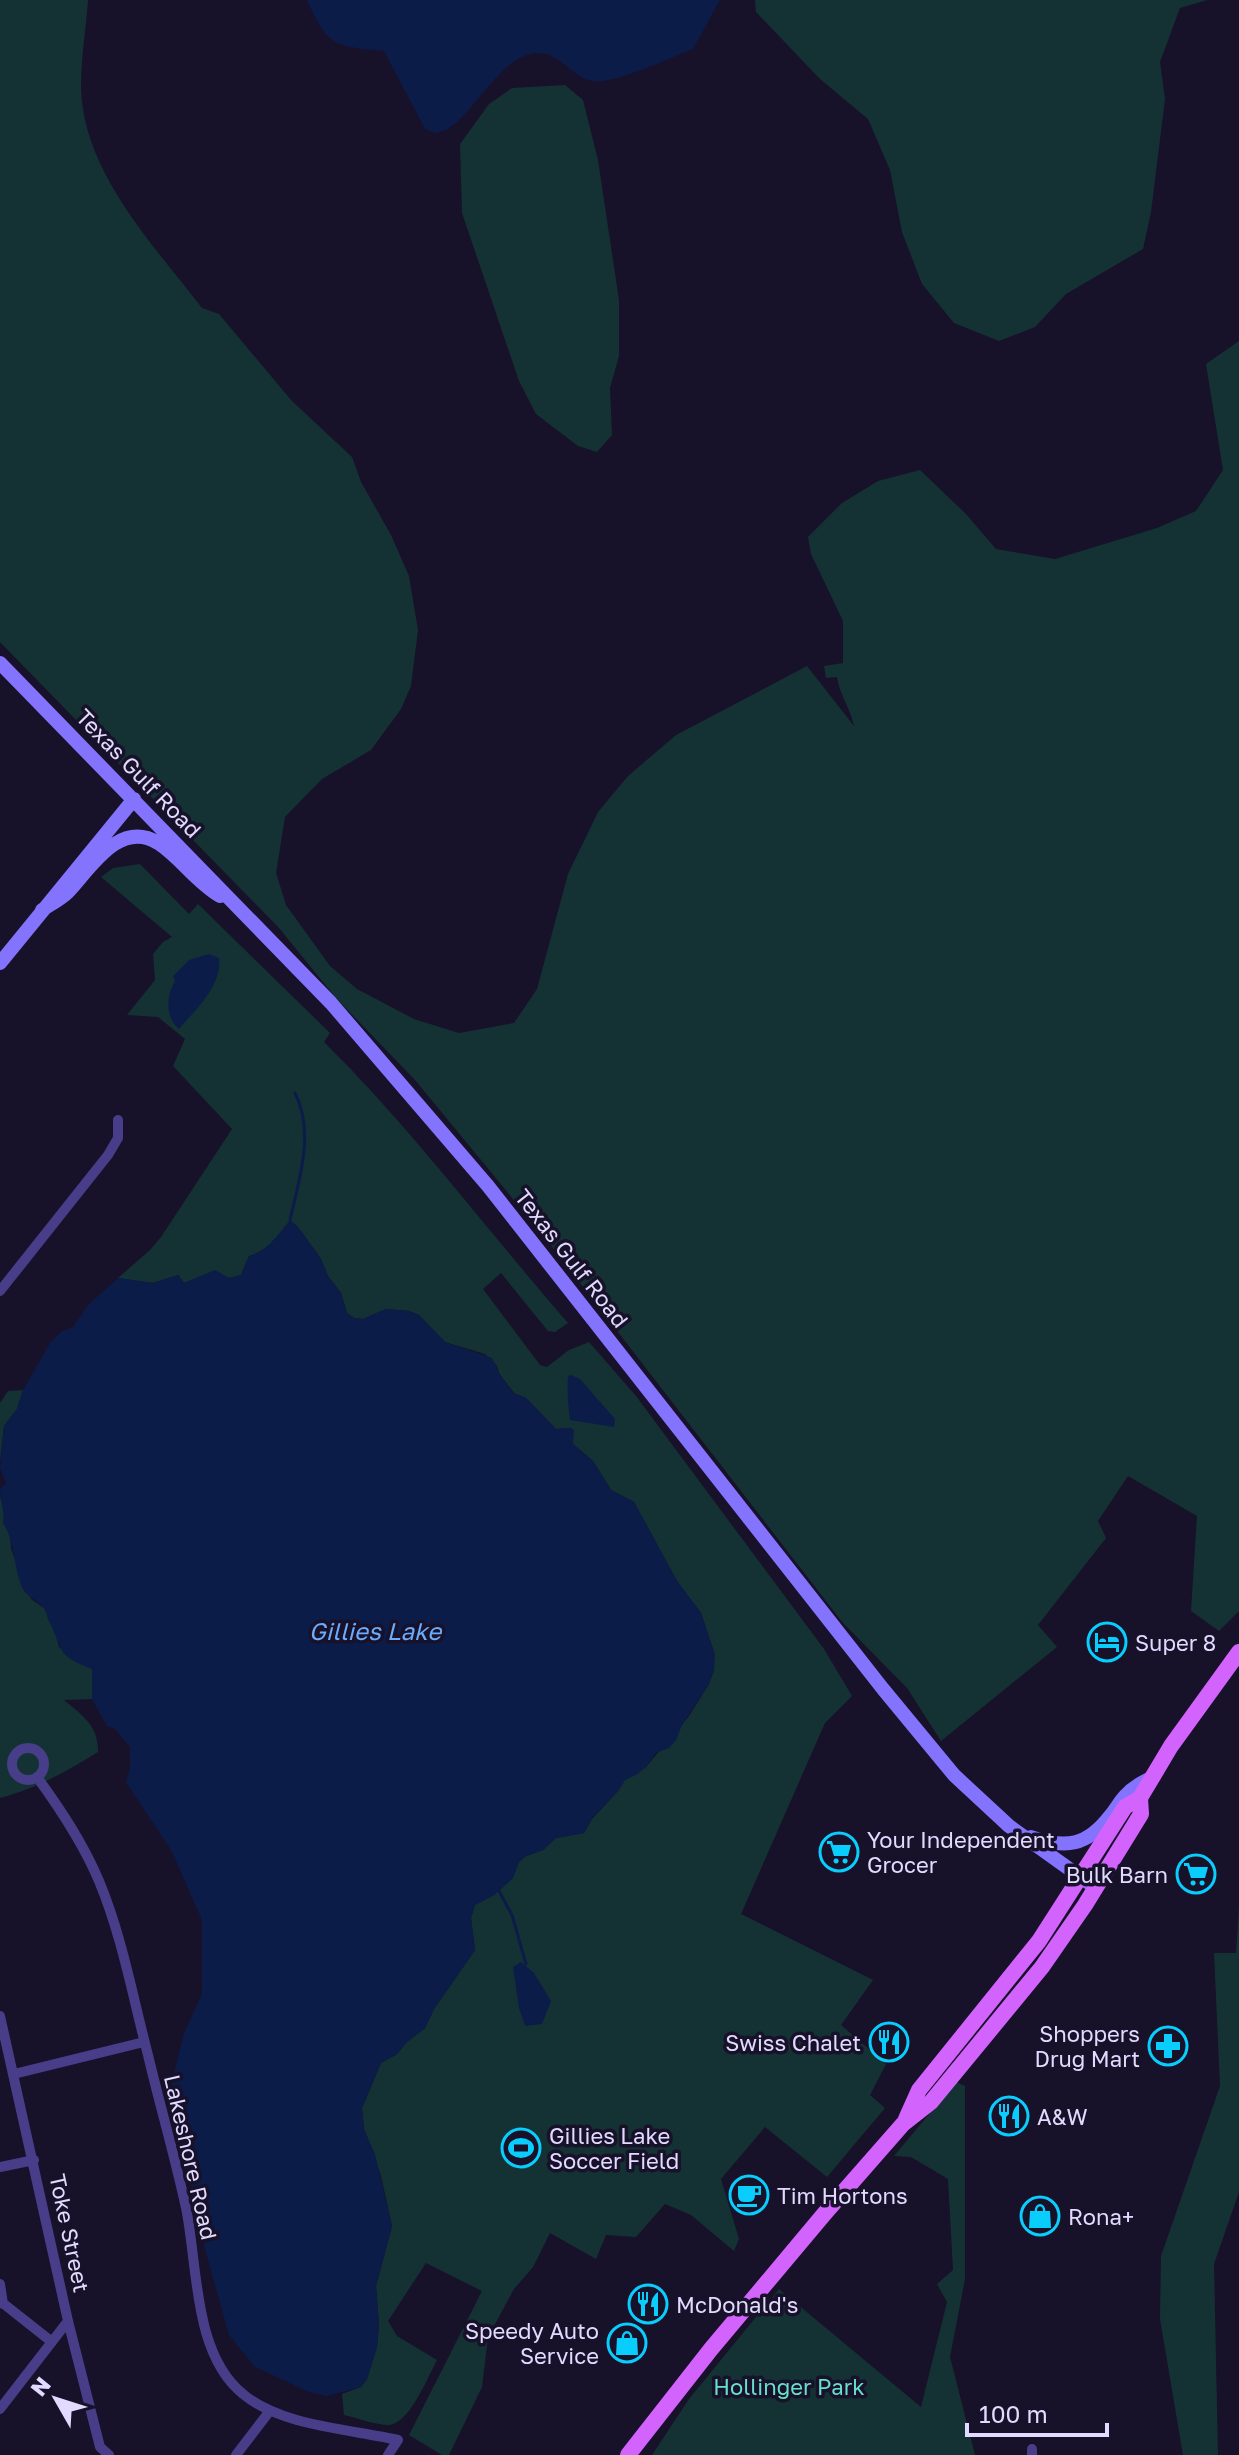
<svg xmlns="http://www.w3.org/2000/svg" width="1239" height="2455" font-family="'Golos Text',sans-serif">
	<rect width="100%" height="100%" fill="#18112a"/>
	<path fill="#143234" d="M0,0h88c-2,28 -7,57 -7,86 1,85 72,158 121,222l17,6 72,86 61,57 9,25 30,53 18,41 9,54 -7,56 -10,23 -30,41 -49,29 -37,38 -9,56 10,32 44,61 27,23 57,30 45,14 55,-10 23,-34 31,-115 30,-62 30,-36 48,-41 131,-69 47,60c-4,-19 -14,-30 -17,-49l-11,1 -2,-12 19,-3v-42l-32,-67 -3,-17 34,-34 36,-22 42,-11 46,44 30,35 59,10 102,-31 39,-17 27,-41 -17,-106 33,-23v1270l-20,20 -28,-20 6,-95 -69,-40 -30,45 8,17 -68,87 19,22 -116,94 -34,-53 -64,-65 -297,-384 -131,-159 -79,-82 -57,-70 -279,-286z
		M755,0h452l-27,8 -20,54 5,37 -14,113 -8,37 -77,45 -31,33 -36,14 -45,-18 -32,-39 -20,-52 -12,-62 -22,-51 -48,-40 -64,-67z
		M565,85l18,15 15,60 21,140v56l-9,32 2,47 -15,17 -19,-6 -42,-32 -17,-33 -57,-168 -2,-69 29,-40 23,-16z
		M140,864l49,50 9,-10 132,129 -6,9c88,87 163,188 244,281l-13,9 -7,-1 -47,-58 -18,16 57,76 7,2 22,-17 20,-8 47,54 188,253 28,47 -27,27 -84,191 132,66 -32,45 45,39 -16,31 15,13 -58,69 -62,-50 -44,52 18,60 -5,12 -43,-36 -26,-11 -29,33 -30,-2 -10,24 -46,-26 -17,34 -19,22 -26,48 -6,50 -33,68h-7l-33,-20 73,-144 -56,-28 -38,58 9,15 40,24c-9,17 -28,64 -48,65 -14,0 -31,-7 -45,-10l-2,-21 19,-7 6,-8 10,-32 2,-21 -3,-40 16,-60 -11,-50 -17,-47 -2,-21 19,-45 16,-9 10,-12 18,-14 9,-19 41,-59 -4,-32 4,-13 19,-10 19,-17 6,-17 7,-5 17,-6 13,-12 28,-5 8,-14 26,-28 7,-11 21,-13 43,-51 20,-32 6,-29 -14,-42 -24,-32 -43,-79 -23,-12 -18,-29 -20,-17 -2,-16 -15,1 -30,-31 -12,-5 -15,-20 -2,-7 -12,-12 -40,-12 -26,-27 -10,-4 -23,-2 -23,10 -9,-1 -7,-5 -6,-20 -13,-17 -7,-17 -23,-32 -8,-6c-12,14 -22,30 -41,35l-8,19 -12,3 -14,-7 -31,12 -6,-8 -25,8 -35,-5 32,-28 11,-13 71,-108 -59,-63 12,-27 -27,-22 -31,-2 28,-35 -2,-26 10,-12 9,-5 -71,-60 12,-9z
		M23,1390l-6,19 -13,17 -4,35v-58l8,-12z
		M0,1496l5,16 -2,11 7,9 1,17 20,50 13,9 10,21 5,18 33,22v30l-28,1c18,15 35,26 34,52 -33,20 -60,36 -98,46z
		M1239,1906v286l-25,72 4,191h-35l-23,-136 1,-63 59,-170 -6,-133h22z
		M956,2082l9,4v193l-15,78 25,98h-323l37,-56 90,-110 142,118 26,-105 -10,-18 16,-14 -5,-91 -37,-22 -17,-1z"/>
	<path fill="#0c1c49" d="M307,0h413l-27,49c-21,8 -80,36 -100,32 -24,-4 -36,-36 -66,-26 -35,11 -62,77 -92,78l-10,-4 -41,-78c-50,-5 -56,-4 -77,-51z
		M209,954l10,4c3,28 -23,51 -40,71 -14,-12 -13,-33 -4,-48l-2,-5 16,-16z
		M290,1220l8,7 23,32 7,17 13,17 6,20 7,5 9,1 23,-10 23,2 10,4 26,27 47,16 7,15 14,20 13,5 30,31 15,-1 3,2 -1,14 20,17 18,29 23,12 43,79 24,32 14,42 -1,16 -5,13 -27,41 -6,15 -7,8 -13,5 -10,14 -10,8 -11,5 -7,11 -26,27 -8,15 -28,5 -13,12 -17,6 -7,6 -6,16 -19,17 -19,10 -4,13 4,32 -41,59 -9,19 -18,14 -10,12 -16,9 -19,45 2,21 11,25 17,72 -16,60 3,40 -2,21 -10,32 -6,8 -34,9 -18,-4 -54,-25 -26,-32 -23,-82 -11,-56 -19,-60 -4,-56 12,-48 18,-39v-74l-31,-70 -45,-68 4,-13v-22l-16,-19 -7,-2 -15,-27v-30c-36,-14 -27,-16 -43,-48 -2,-3 -2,-8 -4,-12 -8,-10 -21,-12 -25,-27 -6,-18 -7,-45 -17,-59 2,-12 -3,-22 -3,-34l6,-6 -6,-15 4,-42 13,-17 6,-19 27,-47 11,-11 12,-5 15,-22 30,-27 35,5 25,-8 6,8 31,-13 14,8 12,-3 8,-19c19,-5 29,-21 41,-36z
		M571,1375l9,4 35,40 -1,8 -44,-7c-2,-15 -3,-28 -2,-44z
		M521,1962l13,11 17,28 -9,23 -17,2 -6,-18 -6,-41z"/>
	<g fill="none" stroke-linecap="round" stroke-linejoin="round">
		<path stroke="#0c1c49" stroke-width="3" d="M290,1220c9,-40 25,-88 5,-127
			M499,1891l13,24 14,49"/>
		<path stroke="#473d88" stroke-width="10" d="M0,1291l108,-136 10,-17v-18
			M12 1764a16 16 0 1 1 32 0a16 16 0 1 1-32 0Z
			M37,1777c24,33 46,66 62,104 23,55 34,117 49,174 12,51 27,102 38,153 12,58 7,146 57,186 38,32 106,35 155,46l-10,15
			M0,2016l68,305 32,126 9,8
			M14,2074l130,-32
			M0,2167l34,-7
			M0,2284l3,20
			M0,2301l52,41
			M0,2409l68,-88
			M236,2455l33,-43
			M1032,2455v-6"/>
		<path stroke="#8373fd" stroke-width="14" d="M0,663l331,340 157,183 395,503 71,86 55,51 80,57
			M42,910c9,-6 19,-11 26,-18 22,-23 51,-73 90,-49 23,15 38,39 62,53
			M0,963l134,-164
			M1031,1837c35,12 56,9 79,-21 6,-7 10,-15 16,-21 7,-8 17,-13 27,-18"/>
		<path stroke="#d263fd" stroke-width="16" d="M906,2119l13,-29 120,-149 86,-134 15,-9 31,-52 68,-94
			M628,2455l83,-106 114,-136 78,-89 28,-22 111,-135 43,-62 56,-91 -1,-16"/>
	</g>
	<defs>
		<g id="hotel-ring" transform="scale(2)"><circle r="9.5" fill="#18112a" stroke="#09cdfc" stroke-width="1.5"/><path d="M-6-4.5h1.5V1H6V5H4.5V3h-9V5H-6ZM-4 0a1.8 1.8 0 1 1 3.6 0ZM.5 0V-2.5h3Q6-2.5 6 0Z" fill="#09cdfc"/></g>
		<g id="supermarket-ring" transform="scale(2)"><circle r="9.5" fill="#18112a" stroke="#09cdfc" stroke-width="1.5"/><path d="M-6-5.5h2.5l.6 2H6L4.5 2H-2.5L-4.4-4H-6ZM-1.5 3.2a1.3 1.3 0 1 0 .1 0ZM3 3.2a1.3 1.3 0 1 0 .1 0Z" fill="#09cdfc"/></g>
		<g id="restaurant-ring" transform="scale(2)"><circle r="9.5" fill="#18112a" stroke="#09cdfc" stroke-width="1.5"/><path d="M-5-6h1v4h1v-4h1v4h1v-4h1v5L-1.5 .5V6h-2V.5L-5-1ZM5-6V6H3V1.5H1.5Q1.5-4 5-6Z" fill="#09cdfc"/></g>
		<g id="pharmacy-ring" transform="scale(2)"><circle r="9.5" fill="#18112a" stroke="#09cdfc" stroke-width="1.5"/><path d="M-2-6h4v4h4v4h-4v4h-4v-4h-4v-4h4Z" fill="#09cdfc"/></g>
		<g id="stadium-ring" transform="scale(2)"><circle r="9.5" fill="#18112a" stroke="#09cdfc" stroke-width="1.5"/><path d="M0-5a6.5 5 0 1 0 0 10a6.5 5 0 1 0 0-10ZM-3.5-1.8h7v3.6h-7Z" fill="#09cdfc"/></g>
		<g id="cafe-ring" transform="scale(2)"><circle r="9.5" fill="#18112a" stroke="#09cdfc" stroke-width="1.5"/><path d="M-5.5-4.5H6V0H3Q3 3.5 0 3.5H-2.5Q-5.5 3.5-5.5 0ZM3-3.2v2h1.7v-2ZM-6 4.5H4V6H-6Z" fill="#09cdfc"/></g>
		<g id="shop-ring" transform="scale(2)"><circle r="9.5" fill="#18112a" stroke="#09cdfc" stroke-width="1.5"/><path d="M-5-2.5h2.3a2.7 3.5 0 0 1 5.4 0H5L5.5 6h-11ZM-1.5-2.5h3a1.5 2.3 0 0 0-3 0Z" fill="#09cdfc"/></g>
	</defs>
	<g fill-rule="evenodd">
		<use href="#hotel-ring" x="1107" y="1642"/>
		<use href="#supermarket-ring" x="839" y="1852"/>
		<use href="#supermarket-ring" x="1196" y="1874"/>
		<use href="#restaurant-ring" x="889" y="2042"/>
		<use href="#pharmacy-ring" x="1168" y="2046"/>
		<use href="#restaurant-ring" x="1009" y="2116"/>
		<use href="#stadium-ring" x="521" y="2148"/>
		<use href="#cafe-ring" x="749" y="2195"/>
		<use href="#shop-ring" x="1040" y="2216"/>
		<use href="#restaurant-ring" x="648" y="2304"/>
		<use href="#shop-ring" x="627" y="2343"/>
	</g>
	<g text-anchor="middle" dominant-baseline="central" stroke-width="7" stroke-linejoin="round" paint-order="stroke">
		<g font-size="22" fill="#e2dbff" stroke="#18112a">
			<text transform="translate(139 773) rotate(46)">Texas Gulf Road</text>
			<text transform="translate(572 1258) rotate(52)">Texas Gulf Road</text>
			<text transform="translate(191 2157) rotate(77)">Lakeshore Road</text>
			<text transform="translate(70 2233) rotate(78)">Toke Street</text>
		</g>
		<g font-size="22" fill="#e2dbff" stroke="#18112a" text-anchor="start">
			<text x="1135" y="1642">Super 8</text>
			<text x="867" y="1839">Your Independent<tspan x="867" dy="25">Grocer</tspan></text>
			<text x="1168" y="1874" text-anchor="end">Bulk Barn</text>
			<text x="1140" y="2033" text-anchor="end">Shoppers<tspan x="1140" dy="25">Drug Mart</tspan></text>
			<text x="861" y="2042" text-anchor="end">Swiss Chalet</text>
			<text x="1037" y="2116">A&amp;W</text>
			<text x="549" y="2135">Gillies Lake<tspan x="549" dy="25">Soccer Field</tspan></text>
			<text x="777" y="2195">Tim Hortons</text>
			<text x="1068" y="2216">Rona+</text>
			<text x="676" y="2304">McDonald's</text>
			<text x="599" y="2330" text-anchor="end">Speedy Auto<tspan x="599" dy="25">Service</tspan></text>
		</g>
		<g font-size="22" fill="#66e0cc" stroke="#18112a">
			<text x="789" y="2386">Hollinger Park</text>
		</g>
		<g font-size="24" font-style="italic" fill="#6aabfd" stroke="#18112a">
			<text x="375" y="1630">Gillies Lake</text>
		</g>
	</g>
	<g transform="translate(56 2399) rotate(309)" stroke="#18112a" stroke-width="6" paint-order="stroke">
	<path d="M0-6L14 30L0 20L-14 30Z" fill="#e2dbff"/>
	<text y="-12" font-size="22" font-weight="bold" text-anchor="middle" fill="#e2dbff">N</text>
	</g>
	<path d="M967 2423v12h140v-12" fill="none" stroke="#e2dbff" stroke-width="4"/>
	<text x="979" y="2423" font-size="24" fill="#e2dbff" stroke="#18112a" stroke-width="6" paint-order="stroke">100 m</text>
</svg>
